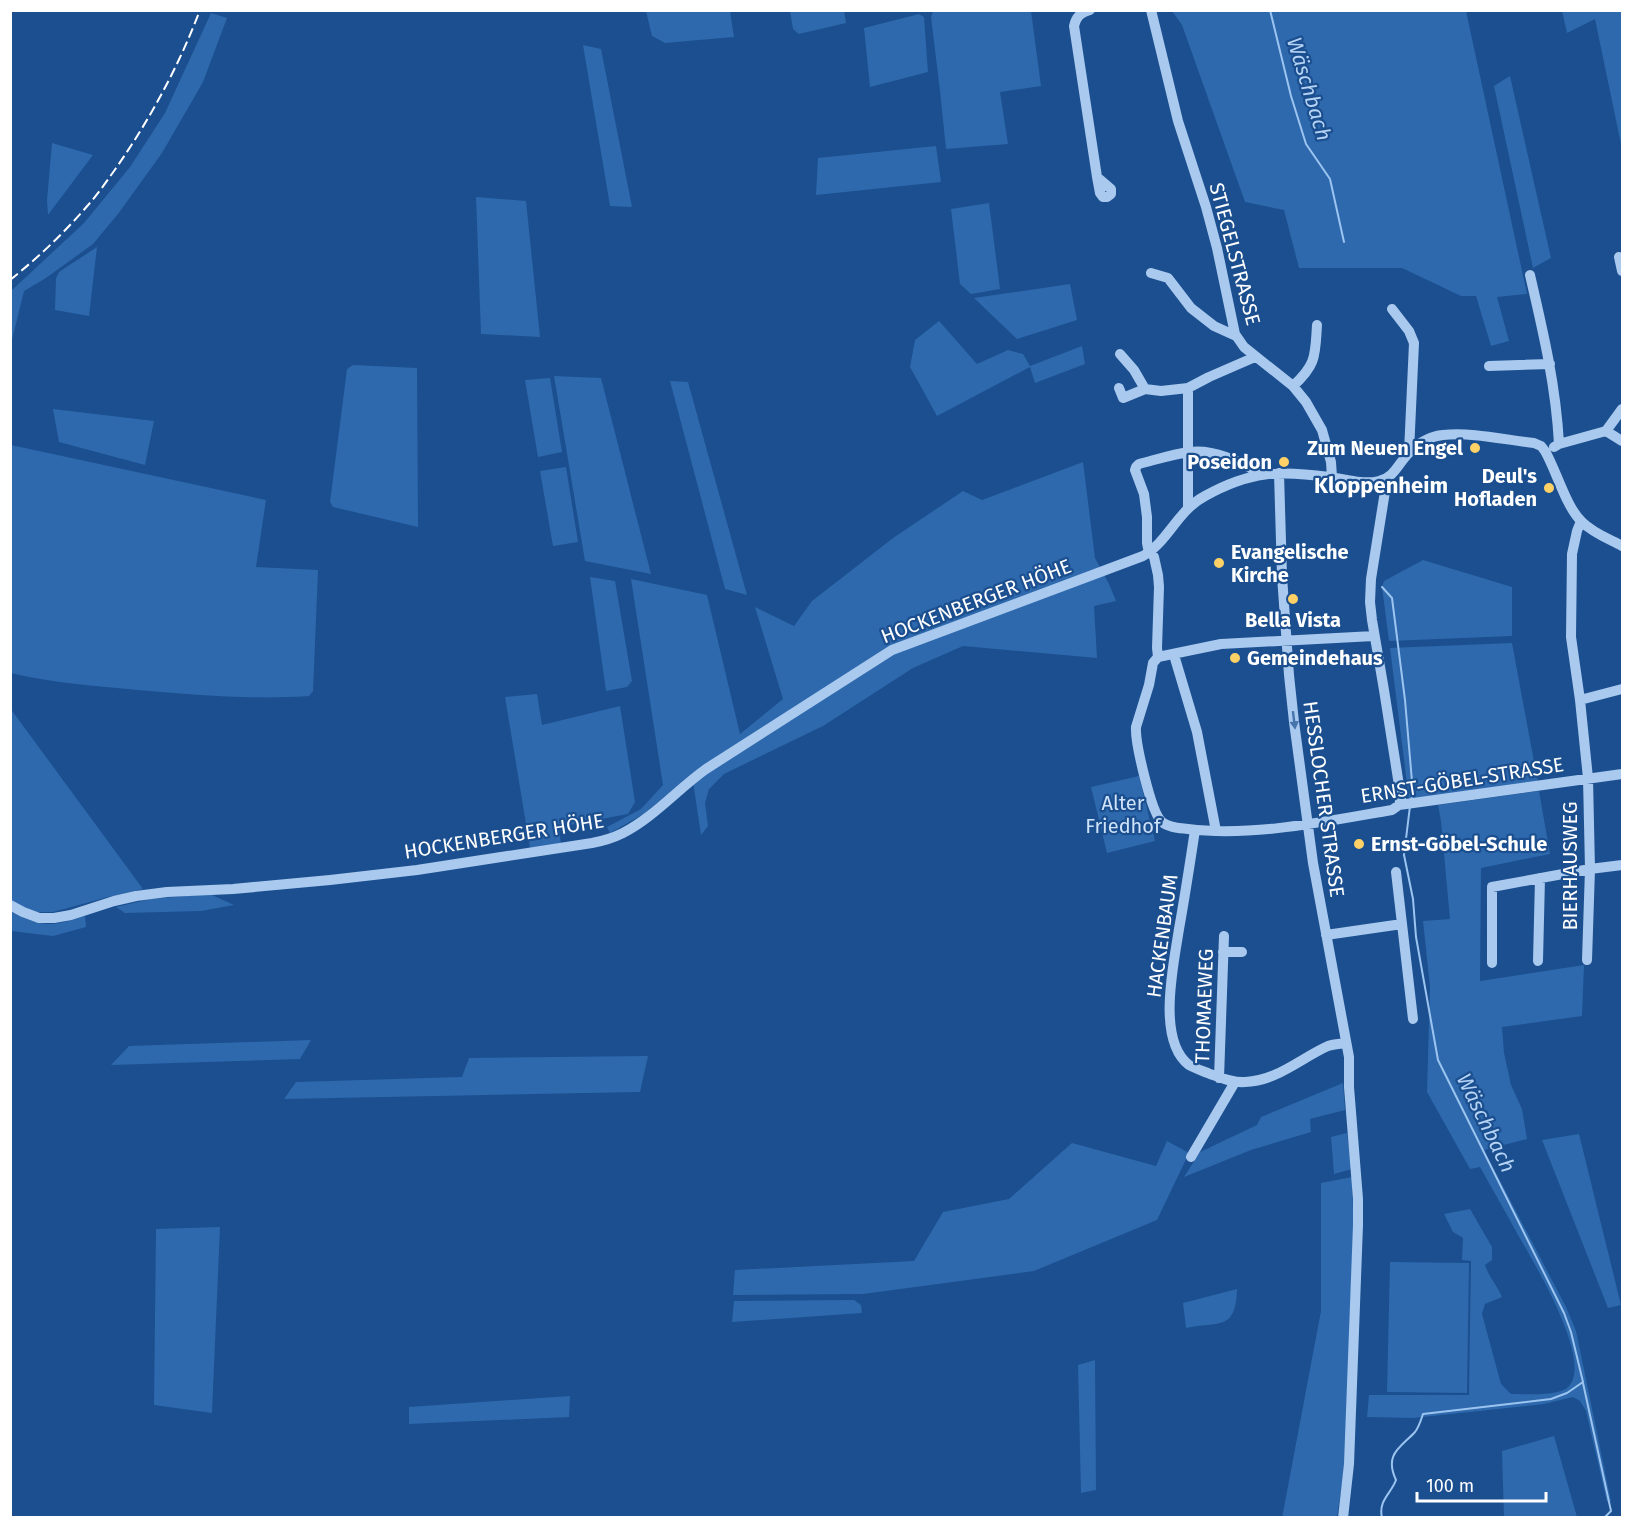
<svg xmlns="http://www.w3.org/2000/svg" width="1633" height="1528" font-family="'Fira Sans',sans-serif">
	<rect width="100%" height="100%" fill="#1b4f8f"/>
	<path fill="#2e69ad" d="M646,11h84l4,26 -69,6 -13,-7z
		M790,11h54l2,12 -47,11 -6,-5z
		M933,11h98l10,75 -41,6 8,52 -62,5 -6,-58 -9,-74z
		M1172,11h294l61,283 -30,3 12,44 -18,5 -15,-50h-15l-59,-28h-103l-15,-58 -39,-8 -63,-177z
		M1562,11h60v138l-27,-130 -28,14z
		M211,13l16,5 -24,64 -41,71 -44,61 -25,30 -47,34 -22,13 -13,53v-53l73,-68 46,-56 35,-54z
		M919,14l5,3 4,55 -58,15 -6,-59z
		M583,45l18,4 31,158 -22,-1z
		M1510,76l41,182 -18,10 -39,-182z
		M52,143l41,12 -45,60 -1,-15z
		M936,146l5,36 -125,13 2,-37z
		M476,197l50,4 14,136 -59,-3z
		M989,203l11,86 -29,5 -11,-10 -9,-75z
		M97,247l-8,69 -34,-6 1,-32 3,-6z
		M1070,284l7,36 -60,19 -43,-41z
		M939,321l38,43 31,-14 15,4 7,12 52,-20 3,18 -50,19 -5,-16 -93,49 -27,-49 5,-27z
		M353,365l64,3 1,159 -85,-20 -3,-5 17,-133z
		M554,376l47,2 50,196 -66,-13z
		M550,378l12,74 -24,5 -13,-77z
		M670,381l18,1 59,213 -22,-6z
		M53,409l101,12 -9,44 -86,-23z
		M11,445l255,55 -10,67 62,3 -5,121 -4,5c-57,4 -114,-1 -171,-6 -42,-4 -86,-7 -127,-17z
		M1083,462l12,96 14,26 7,17 -22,5 3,52 -134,-12 -50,22 -90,58 -99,48 -15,15 -4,14 3,23 -7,9 -9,-60 -50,40 -32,18 -3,-6 34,-18 22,-24 -32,-206 76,16 33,139 43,-35 -28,-92 39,19 18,-25 81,-63 70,-47 19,9z
		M566,467l12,75 -25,4 -13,-75z
		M1423,560l89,27v49l-123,5 -7,-54 2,-6z
		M590,577l25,4 17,100 -5,6 -21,4z
		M1512,643l26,140 -129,17 -19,-152z
		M537,694l5,31 78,-19 15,96 -7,12 -69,13 2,18 -31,3 -25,-151z
		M10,708l133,181 -35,8 -55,15h-18l-14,-6 -10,-6z
		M1139,776l16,65 -48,12 -16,-66z
		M1539,791l11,63 -69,14 -1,113 104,-16 -2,51 -80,11 2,26 7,32 11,24 5,30 -43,11 82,157 10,24 35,170 -4,1 -21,-91 -6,-10 -7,-4 -29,7 -131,14 -46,-1 2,-22h100l2,-134 -9,-1 1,-22 -10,-6 -9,-18 26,-5 22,38v13l-7,5c4,12 12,20 17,32l-17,7 -3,10 19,70 10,10c14,0 49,3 58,-8 24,-26 -36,-125 -51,-151 -12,-22 -25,-45 -38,-68l-10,2 -43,-77 3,-105 -7,-66 27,-2 -9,-98 -3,-16z
		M210,894l24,11 -33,6 -76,2 -9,-6 35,-8z
		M10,911c34,17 40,16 75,5l1,11 -33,9 -42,-5z
		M311,1040l-11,19 -189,6 18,-19z
		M648,1056l-8,36 -356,7 12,-17 166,-5 7,-19z
		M1343,1083l2,27 -35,9 1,13 -60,18 -67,27 16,-25 57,-27 4,-8z
		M1347,1133l5,36 -18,5 -3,-37z
		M1579,1134l42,171 -13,3 -66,-168z
		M1167,1141l22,12 -32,67 -123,51 -171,23 -130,1 2,-25 179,-9 29,-49 66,-13 63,-56 84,23z
		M1352,1177l2,66 -4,66 -3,143 -10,65 -55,1 39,-207v-128z
		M220,1227l-8,186 -58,-8 2,-176z
		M1390,1262l79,1 -2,130 -80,-1z
		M1237,1289c-1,43 -19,32 -51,39l-3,-25z
		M854,1300l7,5 1,8 -130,9 2,-21z
		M1095,1360l1,130 -15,3 -3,-128z
		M570,1396l-1,21 -160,7v-17z
		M1554,1436l23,81h-73l-2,-66z"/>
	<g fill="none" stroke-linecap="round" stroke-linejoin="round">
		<path stroke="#9cc4f0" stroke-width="2" d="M1270,10l21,86 15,48 24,35 14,63
			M1382,587l10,11 13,102 8,93 -2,7
			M1583,1383l28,128 -7,7
			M1382,1518c-4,-18 9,-24 14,-38 -12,-26 4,-32 19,-48 4,-5 6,-12 8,-18l128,-15 16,-6 16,-11 -12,-50 -7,-19 -126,-253 -22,-123 -3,-38 -9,-44 6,-49"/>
		<path stroke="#a9c9ee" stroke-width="10" d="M1090,10c-10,3 -14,7 -16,16l23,151 3,16 3,4h4l4,-3v-5l-14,-12
			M1151,10l27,111 28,86 11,41 18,86 9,13 49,39 13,16 16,28 9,32 1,15
			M1619,257l3,14
			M1151,273l17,5 23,30 23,18 22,10
			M1530,275c13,56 26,111 29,169
			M1392,309l17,22 5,12 -5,109
			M1120,354l14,16 11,19 16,2 27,-3 21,-11 46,-20
			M1489,366l61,-2
			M1293,386c24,-22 22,-31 24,-61
			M1119,388l4,10 22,-9
			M1606,431l16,-22
			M1554,447l5,-3 47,-13 16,10
			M1279,473l3,103 7,99 5,47 19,141 36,194v30l9,112v26l-9,239 -6,54
			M1261,474c-20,-12 -47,-25 -71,-22 -17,2 -35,8 -51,12l-3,3 -1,3 9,24 3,23v26l1,5 6,9 4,18 1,12 -2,61 1,9 -5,6 -4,22 -13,42c-1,15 15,86 26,95 7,6 18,6 26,7 65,8 140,-8 204,-19l7,-5 223,-31
			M1387,479l-16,100 -1,23 2,18 12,70 17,108 -2,7
			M1188,507v-119
			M1581,521l-4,10 -5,23 -1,83 9,63 8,78 2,91 -3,91
			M1174,655l23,77 19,99
			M1158,657l63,-13 153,-8
			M1580,700l42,-11
			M1195,830c-5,33 -10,66 -16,99 -5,34 -23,111 10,136 7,4 14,6 21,9 11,4 23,9 35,8 32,-1 56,-24 83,-36 6,-2 12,-2 18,-3
			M1396,872l17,147
			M10,905l13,7 16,6h15l17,-3 43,-14 22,-5 31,-4 66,-3 97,-9 87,-10 175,-27c11,-2 21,-5 31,-10 31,-16 55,-44 83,-64l186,-119 251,-94c25,-14 34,-45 62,-60 45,-25 74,-26 124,-19 16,2 33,8 50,4 16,-3 20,-20 32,-30 9,-9 20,-15 32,-16 30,-3 62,5 91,8l7,3 4,5c12,21 21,56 37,71 11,11 27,17 40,24
			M1326,935l76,-11
			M1223,952h19
			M1538,961l2,-83
			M1492,963v-76l98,-18 32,-4
			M1219,1078l5,-142
			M1191,1157l44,-75"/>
		<path stroke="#fff" stroke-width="2" stroke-dasharray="10 4.5" stroke-linecap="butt" d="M10,280c29,-23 55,-48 79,-76 9,-10 17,-22 25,-33 35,-50 64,-103 86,-161"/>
	</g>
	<defs><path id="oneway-solid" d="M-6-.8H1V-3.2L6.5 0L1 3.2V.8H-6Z" transform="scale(1.5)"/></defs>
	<use fill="#4674ac" href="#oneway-solid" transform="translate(1294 720) rotate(83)"/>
	<g fill="#ffd166" stroke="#1b4f8f" stroke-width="2">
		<circle cx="1475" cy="448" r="6"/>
		<circle cx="1284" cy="462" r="6"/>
		<circle cx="1549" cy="488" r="6"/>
		<circle cx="1219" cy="563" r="6"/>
		<circle cx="1293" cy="599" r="6"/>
		<circle cx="1235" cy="658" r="6"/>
		<circle cx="1359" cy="844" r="6"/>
	</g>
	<g text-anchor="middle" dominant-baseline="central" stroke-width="4.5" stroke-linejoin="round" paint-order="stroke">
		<g font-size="20" fill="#fff" stroke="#1b4f8f">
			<text transform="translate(1235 254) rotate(75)">STIEGELSTRASSE</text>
			<text transform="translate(976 601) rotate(-21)">HOCKENBERGER HÖHE</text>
			<text transform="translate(1462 780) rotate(-9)">ERNST-GÖBEL-STRASSE</text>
			<text transform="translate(1324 799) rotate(82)">HESSLOCHER STRASSE</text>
			<text transform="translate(504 836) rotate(-9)">HOCKENBERGER HÖHE</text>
			<text transform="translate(1570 866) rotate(-90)">BIERHAUSWEG</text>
			<text transform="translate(1162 936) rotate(-82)">HACKENBAUM</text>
			<text transform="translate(1204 1006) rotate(-88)">THOMAEWEG</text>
		</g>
		<g font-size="20" font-weight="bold" fill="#fff" stroke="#1b4f8f" text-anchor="end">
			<text x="1463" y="448">Zum Neuen Engel</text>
			<text x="1272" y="462">Poseidon</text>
			<text x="1537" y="476">Deul's<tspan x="1537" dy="23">Hofladen</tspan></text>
			<text x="1231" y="552" text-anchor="start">Evangelische<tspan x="1231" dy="23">Kirche</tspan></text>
			<text x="1293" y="620" text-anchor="middle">Bella Vista</text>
			<text x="1247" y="658" text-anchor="start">Gemeindehaus</text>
			<text x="1371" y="844" text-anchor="start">Ernst-Göbel-Schule</text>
		</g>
		<g font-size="20" fill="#cfe3fa" stroke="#1b4f8f">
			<text x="1123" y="803">Alter<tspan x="1123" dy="23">Friedhof</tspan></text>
		</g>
		<g font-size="21" font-style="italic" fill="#b5d3f5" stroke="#1b4f8f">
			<text transform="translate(1309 89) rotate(73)">Wäschbach</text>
			<text transform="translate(1486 1123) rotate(64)">Wäschbach</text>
		</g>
		<g font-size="22" font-weight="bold" fill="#fff" stroke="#1b4f8f">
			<text x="1381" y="485">Kloppenheim</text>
		</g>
	</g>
	<rect width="1633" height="1528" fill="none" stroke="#ffffff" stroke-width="24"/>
	<path d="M1417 1492v9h129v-9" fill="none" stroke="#ffffff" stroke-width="3"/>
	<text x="1426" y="1492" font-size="18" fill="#ffffff" stroke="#1b4f8f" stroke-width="4.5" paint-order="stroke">100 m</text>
</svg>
